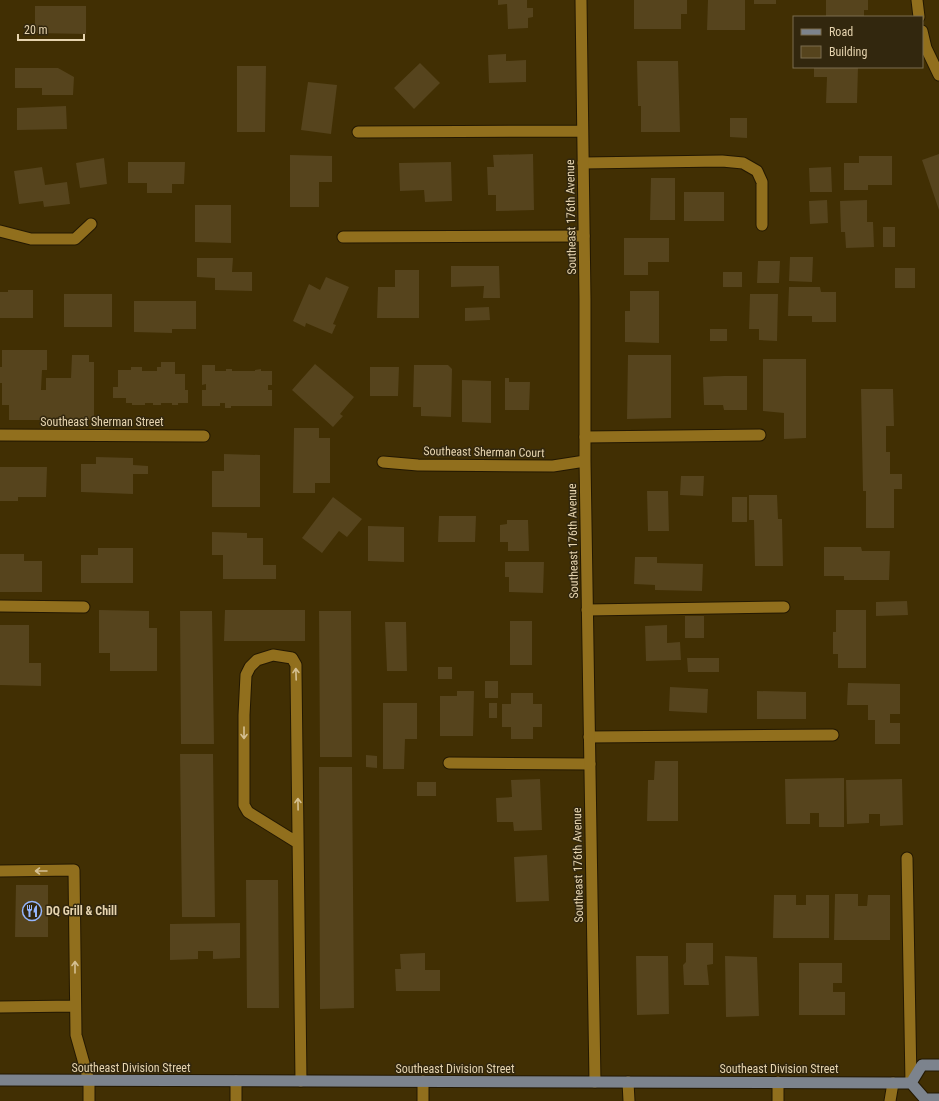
<svg xmlns="http://www.w3.org/2000/svg" width="939" height="1101" font-family="'Roboto Condensed',sans-serif">
	<rect width="100%" height="100%" fill="#412f03"/>
	<path fill="#56441d" d="M498,0h29v8h6v9l-5,1v10l-20,1 -1,-25 -9,1z
		M634,0h53v14h-6v15h-47z
		M708,0h37v30h-38z
		M754,0h22v4h-22z
		M826,0h42v10h-4v7h-38z
		M35,6h51v28l-51,-1z
		M506,54v7l20,-1v22l-37,1 -1,-28z
		M637,61h41l2,71h-39v-26h-3z
		M420,63l20,20 -26,26 -20,-21z
		M237,66h29l-1,66h-28z
		M814,67h44l-1,36h-31l1,-26h-13z
		M15,68h43l16,9 -1,18h-31v-7h-27z
		M308,82l29,3 -6,49 -30,-4z
		M66,106l1,23 -50,1v-22z
		M730,118h17v20l-17,-1z
		M533,154l1,56 -38,1v-16h-8l-1,-28h7l-1,-12z
		M939,154v56l-17,-50z
		M290,155l42,1v26h-13v25h-29z
		M859,156h33v29h-24v5h-24v-27h15z
		M104,158l3,26 -27,4 -4,-25z
		M128,162h57l-1,22h-12v9h-25v-10h-19z
		M451,162l1,39 -27,1 -1,-12 -24,1 -1,-28z
		M42,167l3,18 22,-3 3,22 -26,3 -1,-6 -24,3 -5,-33z
		M831,167l1,25h-22l-1,-24z
		M651,178h24v42h-25z
		M684,192h40v29h-40z
		M827,200l1,23 -18,1 -1,-23z
		M867,200v22h6l1,25 -28,1 -1,-16h-4l-1,-31z
		M195,205h36v38l-36,-1z
		M883,227h12v20h-12z
		M624,238h45v24h-21v13h-24z
		M790,257h23l-1,25 -23,-1z
		M197,258h36l-1,14h20v19l-37,-1v-12l-18,-1z
		M758,261h22l-1,22h-22z
		M451,266h48l1,32h-17l1,-12 -33,1z
		M895,268h20v20h-20z
		M395,270h24v48h-42l1,-31h17z
		M723,272h19v15h-19z
		M326,277l23,10 -16,37 3,1 -4,9 -26,-11 -1,4 -12,-6 16,-37 11,6z
		M789,287h31l1,5h15v30h-24v-6h-24z
		M8,290h25v28h-33v-26h8z
		M630,291h29v52l-34,-1v-31h5z
		M64,294h48v33h-48z
		M750,294h28l-1,47 -18,-1v-11h-10z
		M134,301h62v28h-24v4l-38,-1z
		M489,307l1,13 -25,1v-13z
		M710,329h17v12h-17z
		M2,350h45v20h-5l-1,20h5v-12h25l1,-23h17v7h5v58h-85v-15h-7v-22h-2v-16h2z
		M628,355h43v63l-44,1z
		M763,359h43v79l-22,1v-26l-21,-2z
		M161,362h14v12h10v16h3v13h-10v2h-6v-2h-11v2h-8v-2h-8v2h-13v-2h-6v-5h-13v-11h5v-17h13v-3h11v4h15v-4h4z
		M315,364l39,33 -14,17 3,2 -10,11 -41,-37z
		M202,365h13v6h11v-2h6v2h23v-1l6,-1v2h11v14h-4v5h4v16h-41v2h-6v-5h-5v3h-18v-16h4v-6l-4,1z
		M414,365h34l4,4 -1,48 -30,-1v-9h-8z
		M370,367h29l-1,29h-28z
		M724,376h23v34h-23l-1,-5h-19l-1,-28z
		M505,378h4v4h21l-1,28h-24z
		M462,380l29,1v42l-29,-1z
		M861,389h32l1,37h-8v26h4v22h12v15h-8v39h-28v-37h-3z
		M294,428h25v10h11v45h-15v10h-22z
		M224,454l36,1v52h-48v-36h12z
		M96,457l37,1v7l15,1v8h-15v20l-52,-2v-28h15z
		M0,467h47l-1,30h-28v4h-18z
		M681,476h23l-1,20 -23,-1z
		M647,491h21l1,40h-21z
		M749,495h28l1,24h4l1,47h-28l-1,-46h-5z
		M333,497l29,22 -15,18 -8,-6 -17,22 -20,-15z
		M732,497h15v25h-15z
		M439,516h37l-1,26h-37z
		M507,520h21l1,31h-21v-9h-8v-17l7,-1z
		M368,526l36,1v35l-36,-1z
		M212,532l35,1v5h16v27h13v14h-53v-24h-11z
		M824,547h37l1,4h28l-1,29h-45v-4h-20z
		M98,548h35v35h-52v-28h17z
		M0,554h24v7h18v31h-42z
		M635,557h22v6l46,1 -1,27 -47,-1v-5l-21,-1z
		M505,562h39l-1,31 -34,-1v-15h-4z
		M907,601l1,14 -32,1v-14z
		M99,610l50,1v17h8v43h-47v-18h-11z
		M225,610h80v31h-81z
		M836,610h30v58h-28v-14h-5v-22h3z
		M180,611h32l2,133h-33z
		M319,611h32l1,146h-32z
		M685,616h19v22h-19z
		M510,621h22v44h-22z
		M385,622h21l1,49h-20z
		M0,625h29v38h12v23l-41,-1z
		M667,625v18l13,-1 1,18 -35,1 -1,-35z
		M687,658h32v14h-31z
		M438,667h14v12h-14z
		M485,681h13v17h-13z
		M848,683l52,1v30h-10v9h10v21h-25v-24h-7v-15h-21z
		M670,687l38,2 -1,24 -38,-2z
		M457,691h17l-1,45h-33v-40h17z
		M757,691l49,1v27h-49z
		M511,693h22v11h9v23h-9v12h-22v-12h-9v-23h9z
		M383,703h34v36h-12l-1,30h-21z
		M489,703h8v15h-8z
		M180,754h33l2,163h-33z
		M366,755l11,1v12l-11,-1z
		M655,761h23v60h-31l1,-41h6z
		M319,767h33l2,241 -34,1z
		M844,778v49h-25v-14h-9v11h-24l-1,-45z
		M540,779l2,51 -28,1 -1,-9h-16l-1,-24 16,-1 -1,-17z
		M902,779l1,46 -23,1v-12h-11v9l-22,1 -1,-44z
		M417,782h19v14h-19z
		M547,855l2,46 -33,1 -2,-45z
		M246,880h32l1,128h-32z
		M16,885h32v52h-33z
		M835,894h23v12h9l1,-11h22v45h-56z
		M774,895h22v10h10v-10h23v43h-56z
		M240,923v35l-27,1v-8h-15v8l-28,1v-36z
		M686,943h27v21l-6,1 2,20h-25l-1,-20 3,-3z
		M425,953v17h15v21h-44l-1,-22h6l-1,-15z
		M636,956h32l1,58 -32,1z
		M725,956l32,1 2,59 -33,1z
		M799,963h43v20h-9v9h12v23h-46z"/>
	<g fill="none" stroke-linecap="round" stroke-linejoin="round">
		<g stroke="#231802" stroke-width="13">
			<path id="service" d="M583,163l139,-2 21,2 14,8 5,11v43
				M343,237l241,-1
				M585,437l175,-2
				M0,606l84,1
				M587,610l197,-3
				M589,737l244,-2
				M449,763l141,1
				M298,843l-50,-31 -4,-7v-90l2,-40 4,-8 7,-7 16,-5 19,3 4,7v8l5,408
				M907,858l4,225
				M0,871l74,-1 2,165 13,46v20
				M0,1007l75,-1
				M628,1082l1,19
				M236,1101v-20
				M890,1101l3,-18"/>
		</g>
		<g stroke="#231802" stroke-width="13">
			<path id="minor" d="M581,0l4,299v162l10,621
				M917,0l2,17
				M922,31l4,17 13,27
				M358,132l224,-1
				M0,231l31,8h44l16,-15
				M0,435l204,1
				M383,462l35,3 135,1 32,-5
				M423,1081v20
				M778,1101v-19"/>
		</g>
		<g stroke="#231802" stroke-width="13">
			<path id="primary" d="M0,1080l893,3h18l14,16h14
				M911,1083l11,-18h17"/>
		</g>
		<use href="#service" stroke="#916f1d" stroke-width="11"/>
		<use href="#minor" stroke="#916f1d" stroke-width="11"/>
		<use href="#primary" stroke="#7c838d" stroke-width="11"/>
	</g>
	<defs><path id="oneway-shaft" d="M-6 0H5M1.5-3L5.5 0L1.5 3" fill="none" stroke-width="1.6" stroke-linecap="round" stroke-linejoin="round"/></defs>
	<g stroke="#d5c092">
		<use href="#oneway-shaft" transform="translate(296 674) rotate(-92)"/>
		<use href="#oneway-shaft" transform="translate(244 733) rotate(90)"/>
		<use href="#oneway-shaft" transform="translate(298 804) rotate(-91)"/>
		<use href="#oneway-shaft" transform="translate(41 871) rotate(180)"/>
		<use href="#oneway-shaft" transform="translate(75 967) rotate(-90)"/>
	</g>
	<defs>
		<g id="restaurant-ring" transform="scale(1)"><circle r="9.5" fill="#32270e" stroke="#95b6fd" stroke-width="1.5"/><path d="M-5-6h1v4h1v-4h1v4h1v-4h1v5L-1.5 .5V6h-2V.5L-5-1ZM5-6V6H3V1.5H1.5Q1.5-4 5-6Z" fill="#95b6fd"/></g>
	</defs>
	<g fill-rule="evenodd">
		<use href="#restaurant-ring" x="32" y="911"/>
	</g>
	<g text-anchor="middle" dominant-baseline="central" stroke-width="3" stroke-linejoin="round" paint-order="stroke">
		<g font-size="12" fill="#e6d4af" stroke="#32270e">
			<text transform="translate(571 217) rotate(-91)">Southeast 176th Avenue</text>
			<text x="102" y="422">Southeast Sherman Street</text>
			<text transform="translate(484 452) rotate(1)">Southeast Sherman Court</text>
			<text transform="translate(573 541) rotate(-91)">Southeast 176th Avenue</text>
			<text transform="translate(578 865) rotate(-91)">Southeast 176th Avenue</text>
			<text x="131" y="1068">Southeast Division Street</text>
			<text x="455" y="1069">Southeast Division Street</text>
			<text x="779" y="1069">Southeast Division Street</text>
		</g>
		<g font-size="12" font-weight="bold" fill="#e6d4af" stroke="#32270e" text-anchor="start">
			<text x="46" y="911">DQ Grill &amp; Chill</text>
		</g>
	</g>
	<rect x="793" y="16" width="130" height="52" fill="#32270e" stroke="#7a6c4e"/>
	<rect x="801" y="29" width="20" height="6" fill="#7c838d" stroke="#7a6c4e"/>
	<text x="829" y="36" font-size="12" fill="#e6d4af">Road</text>
	<rect x="801" y="46" width="20" height="12" fill="#56441d" stroke="#7a6c4e"/>
	<text x="829" y="56" font-size="12" fill="#e6d4af">Building</text>
	<path d="M18 34v6h66v-6" fill="none" stroke="#e6d4af" stroke-width="2"/>
	<text x="24" y="34" font-size="12" fill="#e6d4af" stroke="#32270e" stroke-width="3" paint-order="stroke">20 m</text>
</svg>
